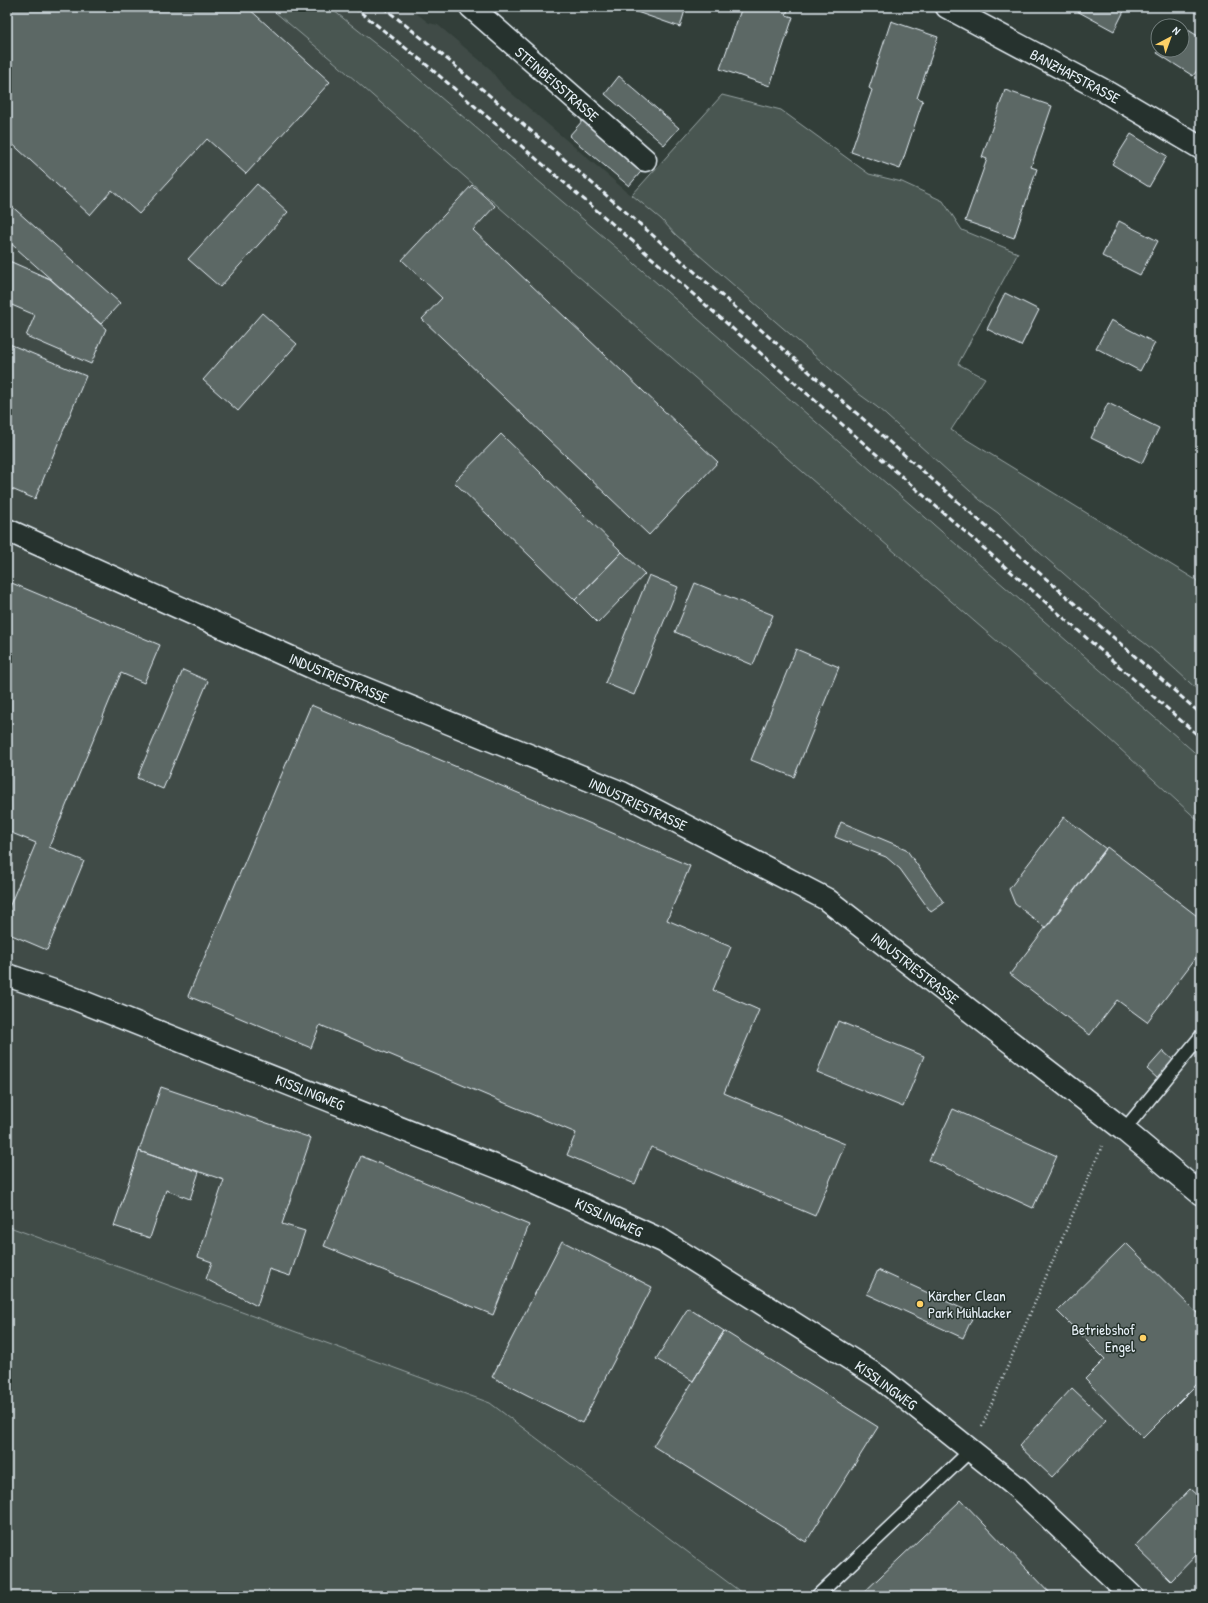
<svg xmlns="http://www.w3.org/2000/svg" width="1208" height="1603" font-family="'Patrick Hand',sans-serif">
	<rect width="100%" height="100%" fill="#323e39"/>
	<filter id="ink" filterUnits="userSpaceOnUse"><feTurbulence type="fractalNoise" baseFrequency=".025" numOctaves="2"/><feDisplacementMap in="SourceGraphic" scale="8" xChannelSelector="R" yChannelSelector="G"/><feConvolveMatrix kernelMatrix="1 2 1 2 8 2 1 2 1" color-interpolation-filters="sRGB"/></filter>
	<g filter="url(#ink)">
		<path fill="#3f4b46" d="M7,7h262l70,59 168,148 600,523 94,86v773h-455l-256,-193 -483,-177z
			M329,7h79l21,16 9,2 51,43 14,18 123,105 18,13 17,15 15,16 183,159 18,13 103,93 18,13 33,32 104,91 18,12 17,15 31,30v65l-582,-508 -207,-177z"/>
		<path fill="#495651" stroke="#98a4a4" d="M269,7h60l83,66 207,177 582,508v65l-94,-86 -600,-523 -168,-148z
			M722,95l59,15 88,64 33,8 41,19 19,29 56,23 -60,111 27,14 -34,52 250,153v110c-22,-20 -42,-40 -66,-57l-104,-91 -33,-32 -18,-13 -103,-93 -18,-13 -183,-159 -15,-16 -29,-24z
			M7,1226l483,177 256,193h-739z"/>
		<path fill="#5c6865" stroke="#e8f1f8" d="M7,7h240l83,75 -84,92 -39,-35 -68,75 -27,-24 -22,25 -83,-76z
			M632,7h54l-6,20 -49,-17z
			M742,7h47l-3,8 7,2 -23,69 -50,-17z
			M1069,7h10l-2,4z
			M1079,7h47l-12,24 -37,-20z
			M891,21l47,16 -21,61 6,2 -23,69 -49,-17 21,-62 -3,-2z
			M1177,23l24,15v27l-8,11 -36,-23 2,-3h23v-24h-7z
			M619,76l60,52 -15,17 -59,-51z
			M1005,90l47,16 -21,61 6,2 -23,69 -49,-17 22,-62 -5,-2z
			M584,119l60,49 -15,18 -60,-50z
			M1131,134l36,22 -18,31 -37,-23z
			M257,184l31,28 -68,75 -32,-28z
			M472,185l23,21 -22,24 245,232 -69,73 -227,-216 20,-21 -40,-38z
			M7,202l113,101 -19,21 -94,-84z
			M1119,221l39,20 -18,34 -38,-19z
			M7,260l43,19 56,50 -15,35 -65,-28 9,-21 -28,-12z
			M1005,293l34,17 -18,36 -34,-17z
			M262,313l35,31 -59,67 -35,-31z
			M1111,320l44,23 -15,28 -44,-23z
			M7,343l79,33 -51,123 -28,-12z
			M1108,403l51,25 -17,35 -51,-25z
			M501,434l121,118 -47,48 -121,-118z
			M622,552l23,22 -47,49 -23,-23z
			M649,575l29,12 -44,108 -29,-12z
			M7,581l153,64 -16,38 -23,-10 -72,174 35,14 -37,89 -40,-17v-21l29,-69 -29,-12z
			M695,583l78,32 -20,50 -78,-33z
			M796,649l43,18 -45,110 -43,-17z
			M183,670l25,11 -45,108 -26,-11z
			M311,705l379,161 -23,54 64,27 -18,43 46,20 -35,83 121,51 -30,72 -164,-69 -16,37 -68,-29 9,-22 -256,-108 -9,23 -123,-52z
			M1064,817l42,32 -60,79 -31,-24 -6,-15z
			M841,822l65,27 38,54 -13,9 -31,-43 -14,-12 -51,-20z
			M1107,847l94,72v32l-54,71 -30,-22 -27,35 -80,-61z
			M838,1021l86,35 -21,51 -86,-35z
			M1163,1051l11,10 -16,18 -11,-10z
			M161,1087l150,51 -29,86 23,7 -15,45 -21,-7 -12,37 -51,-27 6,-17 -14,-5 26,-77 -85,-29z
			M953,1109l104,47 -24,52 -104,-48z
			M139,1151l60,21 -9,27 -24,-9 -16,48 -36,-12z
			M361,1156l168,69 -36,90 -169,-69z
			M562,1241l90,46 -70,136 -90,-46z
			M1126,1243l75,74v63l-58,58 -58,-59 20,-20 -48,-48z
			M878,1270l96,44 -11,24 -96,-44z
			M688,1308l36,23 -31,50 -37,-22z
			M724,1331l154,96 -72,115 -153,-96z
			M1072,1388l34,32 -54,57 -33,-31z
			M1190,1489l11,10v51l-30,31 -36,-35z
			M961,1500l92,96h-193z"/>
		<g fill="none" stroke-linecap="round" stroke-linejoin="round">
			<g stroke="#e8f1f8" stroke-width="15">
				<path id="service" d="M1124,1130l77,-94
					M817,1596l154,-146"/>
			</g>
			<g stroke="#e8f1f8" stroke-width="25">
				<path id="minor" d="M471,7l174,153
					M947,7l154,82 100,59
					M7,975l61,21 447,178 148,67 216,136 139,111 114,108"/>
			</g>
			<g stroke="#e8f1f8" stroke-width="25">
				<path id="tertiary" d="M7,530l307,138 308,125 204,106 298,231 77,64"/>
			</g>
			<path stroke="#e8f1f8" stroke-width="2.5" stroke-dasharray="1 3" stroke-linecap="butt" d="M982,1426l120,-280"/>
			<use href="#service" stroke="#26332d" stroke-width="12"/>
			<use href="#minor" stroke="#26332d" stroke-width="22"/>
			<use href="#tertiary" stroke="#26332d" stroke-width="22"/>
			<path stroke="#e8f1f8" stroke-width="3" stroke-dasharray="6 3" stroke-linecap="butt" d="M354,7l68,54 207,177 572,500
				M383,7l50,40 208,178 560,489"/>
		</g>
	</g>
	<g fill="#ffd166" stroke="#26332d" stroke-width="1.5">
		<circle cx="920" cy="1304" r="4"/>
		<circle cx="1143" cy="1338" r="4"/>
	</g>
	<g text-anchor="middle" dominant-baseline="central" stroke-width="3" stroke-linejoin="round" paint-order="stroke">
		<g font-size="15" fill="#e8f1f8" stroke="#26332d">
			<text transform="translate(1075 76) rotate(28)">BANZHAFSTRASSE</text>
			<text transform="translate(557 84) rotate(41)">STEINBEISSTRASSE</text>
			<text transform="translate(339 678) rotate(23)">INDUSTRIESTRASSE</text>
			<text transform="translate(638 804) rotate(25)">INDUSTRIESTRASSE</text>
			<text transform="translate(915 968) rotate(38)">INDUSTRIESTRASSE</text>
			<text transform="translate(310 1092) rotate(22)">KISSLINGWEG</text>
			<text transform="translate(609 1217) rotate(25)">KISSLINGWEG</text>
			<text transform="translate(886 1385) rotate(36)">KISSLINGWEG</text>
		</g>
		<g font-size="15" fill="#e8f1f8" stroke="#26332d" text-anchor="start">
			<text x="928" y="1295">Kärcher Clean<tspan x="928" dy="17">Park Mühlacker</tspan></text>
			<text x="1135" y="1329" text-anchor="end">Betriebshof<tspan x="1135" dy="17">Engel</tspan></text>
		</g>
	</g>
	<rect width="1208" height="1603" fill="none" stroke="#26332d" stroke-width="24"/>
	<rect x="12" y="12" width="1184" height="1579" fill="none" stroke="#e8f1f8" stroke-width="1.5" filter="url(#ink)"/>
	<g transform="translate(1170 38) rotate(41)"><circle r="19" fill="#26332d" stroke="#747f7e"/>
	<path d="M0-3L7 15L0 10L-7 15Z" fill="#ffd166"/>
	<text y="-6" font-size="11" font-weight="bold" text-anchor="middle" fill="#e8f1f8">N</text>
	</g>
</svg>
